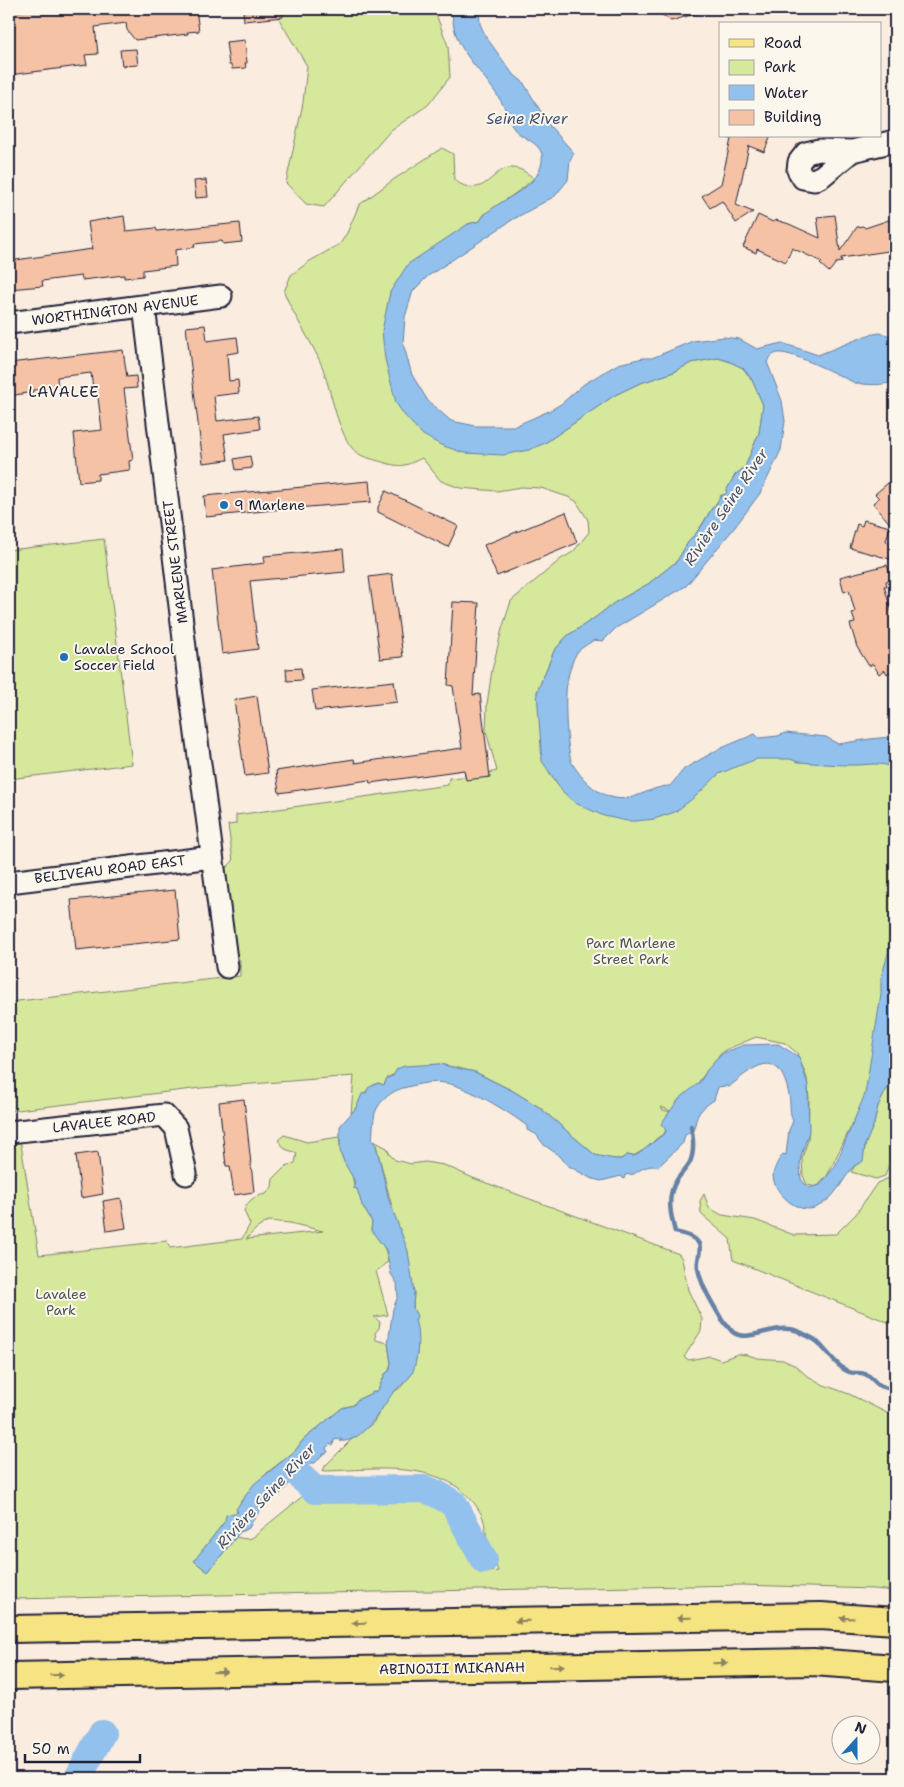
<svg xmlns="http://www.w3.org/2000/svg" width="904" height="1787" font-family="'Shantell Sans',sans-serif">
	<rect width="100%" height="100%" fill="#faecde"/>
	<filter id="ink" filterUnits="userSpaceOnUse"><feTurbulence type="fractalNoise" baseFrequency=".02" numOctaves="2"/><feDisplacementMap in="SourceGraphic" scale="10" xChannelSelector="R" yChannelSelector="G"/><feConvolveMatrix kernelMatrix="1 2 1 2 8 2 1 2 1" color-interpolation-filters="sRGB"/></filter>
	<g filter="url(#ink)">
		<path fill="#d6e89c" stroke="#7c856c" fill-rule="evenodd" d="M273,9h161l14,37 2,31 -22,28 -37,25 -67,77 -18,-3 -20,-21 17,-80 4,-37z
			M442,148l11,6 1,26c32,23 38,-15 59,-12 8,0 15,6 21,10l-10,9 -29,21 -10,5 -5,8 -12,3 -78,68 15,124 140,27 70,-48 23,-11 36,-12 17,-9 27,-5 10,3 15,7 9,12 11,25 -4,28 -14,34 -10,8 -9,16 1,1 -3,3h-3l-7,12 -2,1 -9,15 -9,13 -4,3 -13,22 -29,23 -34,19 -18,14 -29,19 -13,15 -17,41 13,83 7,8 78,32 103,-59h157v160l-5,15 -6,75 -15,84 -42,86 -10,11 -10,-2 -4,-9 -1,-18 6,-18 1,-42 -2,-20 -10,-25 -12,-10 -29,-6 -33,14 -23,29 -21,34 -18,-7 2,3 7,2 -3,4 -2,17 -8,5 -10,10 -14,8 -6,-1 -6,4h-14l-12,-4 -56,-48 -26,-16 -38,-19 -36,-8 -15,2 -28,7 -9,5 -3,7 -6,-2c-15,5 -17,20 -27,31l3,-38 -153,12 -192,23v-109l231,-26v-16l-5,-2 -13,-86 11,-11 -5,-36 8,-1v-9l212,-30 1,-7 27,-2 21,-5 -11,-40 1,-27 5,-34 10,-41 9,-28 50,-42 12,-7 16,-20 -1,-12 -12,-19 -8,-4 -27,-9 -20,-1 -24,4 -37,-3 -19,-7 -19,-23c-20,10 -23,9 -43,3 -7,-2 -16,-4 -22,-8 -19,-15 -26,-64 -35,-87 -11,-26 -28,-49 -38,-74l7,-17 19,-14 30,-17 7,-11 12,-28 34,-25z
			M104,539l28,225 -123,15v-229z
			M895,1064v83l-10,29 -9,3 -25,-7 5,-8 4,-1 3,-6 4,-19 7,-14 4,-18 13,-25z
			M284,1135l23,7 32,-5 3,20 10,17 2,12 5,6 3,13 10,17 -1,8c10,11 15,17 17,32 -5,2 -7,7 -12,9l12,44 -14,2 6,5 -1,6 -4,5 1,7 12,3 3,20 -2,8 -4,3 -7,16 -21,10 -3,5 -12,3 -39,32 -8,11 -27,21 -27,29 -5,12 -11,8 -30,39 13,12 28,-35c12,3 17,3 25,-7l48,-39 16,3 99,-2 20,8 7,6 30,57 -6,2 4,8 19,-2c-4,-11 -8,-22 -11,-33 -2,-8 -2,-19 -7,-26 -32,-55 -104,-42 -157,-41l2,-5 26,-26 22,-17 17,-28 11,-8 10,-12 6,-21 -2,-33 1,-5 -3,-7 1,-17 -38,-147 -4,-5 15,8 3,7 5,5 16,4 14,-2 19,3 29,13 206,76 3,5 6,31 14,29 -1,12 -17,26 5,3 21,-4 11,4 17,-6 10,1 9,3 26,2 13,6 10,9 18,10 25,9 46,23v174l-21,-2 -132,-4 -733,14v-459l11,-1 19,116 128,-14 3,7 72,-9 8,-15 -6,-13c4,-11 10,-15 22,-17l6,-7 1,-8 13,-13 9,-3 2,-10 -12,-4 -7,-9zM268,1221l22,2 33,8 -77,8 10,-10z
			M895,1161v164l-162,-65 -3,-21 -29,-25 -1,-13 4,-7 5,14 13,7 33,5 39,15 42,-1 20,-20 21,-31 12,-5z"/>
		<path fill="#92c1ed" stroke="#6581a6" d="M452,9h27l1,15 6,13 26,36 11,9 26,43 25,28 -4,7 -2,20 -13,16 -43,24 -84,56 -15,15 -8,26 -2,26 9,32 16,26 23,20 25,5h39l34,-15 12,-7 23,-20 34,-20 25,-6h9l41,-17 31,-4 15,2 18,10 25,-6 36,12 50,-20 12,-2 15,4v44c-12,5 -27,4 -40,2 -15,-7 -61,-31 -76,-30 -6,0 -9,5 -12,9l15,39 3,20 -4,29 -20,42 -26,35 -49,59 -70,42 -13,13 -9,-1c-6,4 -15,9 -18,14 -6,11 -10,29 -10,41 -1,13 1,57 6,68 9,15 22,29 39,34 22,7 38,-11 59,-11l14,-17 33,-19 38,-16 4,4 19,-2 7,-3 41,4 12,7 32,-5 20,-2 5,2v30c-13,-9 -30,-3 -46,-4 -17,0 -34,-2 -51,-3l-8,-3h-33l-24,9 -14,6 -23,22 -21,16 -21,7 -18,2h-9l-23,-5 -29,-13 -12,-11 -21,-31 -5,-69 17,-41 13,-15 29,-19 18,-14 34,-19 29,-23 13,-22 4,-3 9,-12 9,-16 2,-1 8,-12h2l3,-3 -1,-1 9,-16 10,-8 14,-34 4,-28 -11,-25 -9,-12 -15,-7 -10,-3 -27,5 -17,9 -36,12 -23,11 -70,48 -16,7 -26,5 -39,-2 -23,-8 -18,-10 -18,-19 -9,-13 -11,-44 -3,-28 8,-39 18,-28 60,-40 12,-3c10,-18 48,-28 58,-48 3,-5 5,-13 4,-19 -4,-13 -21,-16 -28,-25 -3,-4 -4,-10 -6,-14 -3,-7 -7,-14 -11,-20 -20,-31 -45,-46 -45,-86z
			M895,930v134l-4,17 -13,25 -4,18 -9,21 -2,16c-3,3 -7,3 -10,6 -12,15 -19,34 -39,41 -17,6 -41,-16 -41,-33 1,-7 6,-16 10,-21l3,1 3,-25 4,-9c-4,-8 -2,-17 -4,-26 -10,-49 -34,-30 -60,-8l-4,-1 -7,1 -4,13c-14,9 -18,14 -20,31l-9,4 -2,8 -25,24c-8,-3 -18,2 -24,7l-9,1 -1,4 -3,-3 -20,5 -11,-3 -23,-13 -7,-9 -16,-11 -8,-11 -9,-4v-4c-18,-14 -60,-40 -82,-43 -13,-2 -26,1 -38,4 -14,3 -27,12 -32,26 -2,8 -2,19 -3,27l4,5 13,55 19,51 6,41 -1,16 4,8 -2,5c5,10 3,44 -4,54 -5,8 -16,13 -21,22 -10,14 -29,47 -50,44l2,-1 -1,-1 -7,1 -1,6 -3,-2 -4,4 2,4 -6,3 -7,8h-5l-5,6 1,5 -4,4 -9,2 -14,15h-4l-7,9 -4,-1c-4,10 -11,15 -15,25l-9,4 -32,40 -14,-11 31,-40 1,-6 12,-3 -2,-3 18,-25 41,-33 8,-11 39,-32 12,-3 3,-5 21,-10 7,-16 4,-3 2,-8 -3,-20 5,-34 5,-13 -1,-13 -6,-9 -5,-24 -15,-20 1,-8 -10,-17 -5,-16 -4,-1 2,-5 -2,-5 -9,-16 -4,-12v-24l16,-18 6,-14 4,-1 2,-5 10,-5 6,2 3,-7 6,-2 4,-7 7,-3 35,-2 36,8 38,19 26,16 56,48 20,4h6l6,-4 6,1 4,-1 28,-22 1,-3 -5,-6 2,-3 16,-22 21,-17 7,-12 16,-17 21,-8 34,-1 21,13 9,28 1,47 -8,24 -1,10 1,13 7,9 12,-3 15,-19 30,-72 16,-99v-17z
			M96,1731l11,8 -11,30v9h-33c5,-7 11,-12 16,-18 8,-9 11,-20 17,-29z"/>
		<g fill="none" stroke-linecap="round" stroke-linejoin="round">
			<path stroke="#6581a6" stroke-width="4.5" d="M691,1126c2,12 4,24 -1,36 -4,8 -12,14 -16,23 -7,15 -3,31 1,47 8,2 20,4 24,12 3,8 -3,16 -1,24 3,19 16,37 25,54 5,3 7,8 11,11 16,10 41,-11 64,-2 5,3 13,6 17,9 12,10 20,26 34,32 5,2 11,0 16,2 6,2 10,9 15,12 5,2 11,2 15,4"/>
			<path stroke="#92c1ed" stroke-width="28" d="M302,1478l13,12 110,-1 12,5 17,10 30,56
				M78,1778l24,-45"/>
		</g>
		<path fill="#f5c2a6" stroke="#22223b" d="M30,9h32l1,3 23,-3h110l3,22 -12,1 1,2 -53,6 -8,-10 -1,-7 -31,4 3,27 -13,1 2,10 -78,10v-63l22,-2z
			M243,9h39l1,8 -39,4z
			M654,9h46l1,3 -30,9z
			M245,40l2,23h-2l1,5 -14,1 -1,-4h-2l-3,-23z
			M136,49l2,16 -16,1 -2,-16z
			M725,136h46l-7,16 -15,-6 -13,59 17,7 -17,11 -14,-22 -12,7 -8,-12 19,-12 10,-45z
			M206,180l2,17 -12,1 -2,-17z
			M758,215l15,7 3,-2 13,4 31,14 -3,-21 18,-2 5,36 17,-24 6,-1 2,2 30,-10v32l-54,8 1,4 -6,1 -7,9 -9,-8 2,-2 -30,-14 -6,14 -29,-13 -1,4 -13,-6z
			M124,216l2,15 30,-3 1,3 83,-8 2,19 -19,2 -1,-3 -28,3 1,3 -20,3 1,16 -33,4v6l-19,2v-3l-42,5 -1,-4 -39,5 1,5 -34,3v-28l83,-12 -4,-27z
			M205,325l2,16 30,-4 2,15 -12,2 2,27 9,-1 1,13 -25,3 3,25 41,-5 2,13 -36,5 4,26 -25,3 -17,-136z
			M123,350l4,27 9,-1 1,12 -13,1 9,71 -4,1 1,9 -32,4v6l-19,2 -5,-49 28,-3 -4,-33h-4l-3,-24 -34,4 1,11 -25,2v2l-24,4v-33z
			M250,456l2,12 -16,2 -2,-11z
			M895,477v53l-22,-27 6,-5 -4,-4z
			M369,481l2,21 -88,7 -77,8 -2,-21z
			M386,491l72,35 -10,21 -70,-35v-5z
			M566,512l11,31 -80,33 -13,-31z
			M864,520l26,7 -4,14 9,3 -5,15 -40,-11 7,-24 5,2z
			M343,549l2,23 -95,9 8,68 -36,5 -10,-84 53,-7 -1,-7z
			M887,565l5,15 -6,1 1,5h-3l8,26 3,-1v58l-8,5 -2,-4 -6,4 -6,-10 -4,2 -12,-19 -7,-23 5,-1 -3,-10 3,-1 -6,-22 -5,2 -4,-15z
			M392,574l11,83 -23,2 -11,-82z
			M453,602l26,1 -6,92 7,-1 10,83 -24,3 -2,-10 -94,13 -1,-3 -90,13 -3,-22 78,-12 1,4 107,-15 -9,-62 -5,-1z
			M301,668l1,12 -15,1 -1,-12z
			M394,681l3,21 -82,9 -3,-21z
			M257,696l11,77 -23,3 -11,-76z
			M175,890l5,49 -104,11 -5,-50z
			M244,1099l10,93 -20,3 -4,-29h-4l-7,-64z
			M98,1152l5,42 -22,4 -5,-43z
			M121,1198l5,30 -19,3 -4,-30z"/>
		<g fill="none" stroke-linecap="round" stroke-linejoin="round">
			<g stroke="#22223b" stroke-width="25">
				<path id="minor" d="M852,151l-30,25 -8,4 -11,-2 -5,-8 1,-8 7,-9 13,-3 33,1 43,-10
					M144,306l45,375 38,286
					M9,323l212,-27
					M9,882l203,-25
					M9,1132l155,-17 12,13 10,46"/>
			</g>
			<g stroke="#22223b" stroke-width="30">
				<path id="major" d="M9,1629l812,-13 74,5
					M9,1676l804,-14 82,6"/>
			</g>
			<use href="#minor" stroke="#fbf7ec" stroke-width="21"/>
			<use href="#major" stroke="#f6e381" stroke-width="26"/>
		</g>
		<defs><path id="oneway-solid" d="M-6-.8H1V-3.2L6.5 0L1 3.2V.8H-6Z" transform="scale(1.25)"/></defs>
		<g fill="#8c825e">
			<use href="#oneway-solid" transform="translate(684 1618) rotate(179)"/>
			<use href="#oneway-solid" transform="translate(847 1618) rotate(-176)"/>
			<use href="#oneway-solid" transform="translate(522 1621) rotate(179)"/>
			<use href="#oneway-solid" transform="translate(359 1623) rotate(179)"/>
			<use href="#oneway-solid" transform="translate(720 1663) rotate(-1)"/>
			<use href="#oneway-solid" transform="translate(557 1666) rotate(-1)"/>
			<use href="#oneway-solid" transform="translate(220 1672) rotate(-1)"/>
			<use href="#oneway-solid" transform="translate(57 1675) rotate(-1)"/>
		</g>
	</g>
	<g fill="#1f6fb2" stroke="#fbf7ec" stroke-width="2">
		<circle cx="224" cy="505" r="5"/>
		<circle cx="64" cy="657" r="5"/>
	</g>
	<g text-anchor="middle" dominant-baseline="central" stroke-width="4" stroke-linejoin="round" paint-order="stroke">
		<g font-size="14" fill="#22223b" stroke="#fbf7ec">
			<text transform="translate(115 310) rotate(-7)">WORTHINGTON AVENUE</text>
			<text transform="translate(175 562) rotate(-97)">MARLENE STREET</text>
			<text transform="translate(110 869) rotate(-7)">BELIVEAU ROAD EAST</text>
			<text transform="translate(104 1122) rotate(-6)">LAVALEE ROAD</text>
			<text transform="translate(452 1668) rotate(-1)">ABINOJII MIKANAH</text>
		</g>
		<g font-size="14" fill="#22223b" stroke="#fbf7ec" text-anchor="start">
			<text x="234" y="505">9 Marlene</text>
			<text x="74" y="649">Lavalee School<tspan x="74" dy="16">Soccer Field</tspan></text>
		</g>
		<g font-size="14" fill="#4f5453" stroke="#fbf7ec">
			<text x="631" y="943">Parc Marlene<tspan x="631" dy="16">Street Park</tspan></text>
			<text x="61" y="1294">Lavalee<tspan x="61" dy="16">Park</tspan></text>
		</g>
		<g font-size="15" font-style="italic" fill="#445270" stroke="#fbf7ec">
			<text x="527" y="119">Seine River</text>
			<text transform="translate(726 507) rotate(-56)">Rivière Seine River</text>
			<text transform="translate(266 1496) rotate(-47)">Rivière Seine River</text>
		</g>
		<g font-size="15" letter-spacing="1" fill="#22223b" stroke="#fbf7ec">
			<text x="64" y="392">LAVALEE</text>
		</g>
	</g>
	<rect width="904" height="1787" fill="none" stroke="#fbf7ec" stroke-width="30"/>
	<rect x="15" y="15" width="874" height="1757" fill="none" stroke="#22223b" stroke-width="2" filter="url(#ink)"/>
	<rect x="719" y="22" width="162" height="115" fill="#fbf7ec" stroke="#a4a2a5"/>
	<rect x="729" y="39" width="25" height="8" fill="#f6e381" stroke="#a4a2a5"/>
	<text x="764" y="48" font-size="15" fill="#22223b">Road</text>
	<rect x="729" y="60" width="25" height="15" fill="#d6e89c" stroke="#a4a2a5"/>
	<text x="764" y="72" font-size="15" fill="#22223b">Park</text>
	<rect x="729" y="85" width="25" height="15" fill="#92c1ed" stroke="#a4a2a5"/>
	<text x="764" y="98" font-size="15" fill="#22223b">Water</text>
	<rect x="729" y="110" width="25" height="15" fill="#f5c2a6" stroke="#a4a2a5"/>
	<text x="764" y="122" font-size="15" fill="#22223b">Building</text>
	<g transform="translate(856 1740) rotate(21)"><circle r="24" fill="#fbf7ec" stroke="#a4a2a5"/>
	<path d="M0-4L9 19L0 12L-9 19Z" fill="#1f6fb2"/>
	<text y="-8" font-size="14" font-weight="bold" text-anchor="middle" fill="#22223b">N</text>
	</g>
	<path d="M25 1754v8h115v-8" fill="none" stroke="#22223b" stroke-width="2.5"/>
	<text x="32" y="1754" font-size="15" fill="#22223b" stroke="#fbf7ec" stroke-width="4" paint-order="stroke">50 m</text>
</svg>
